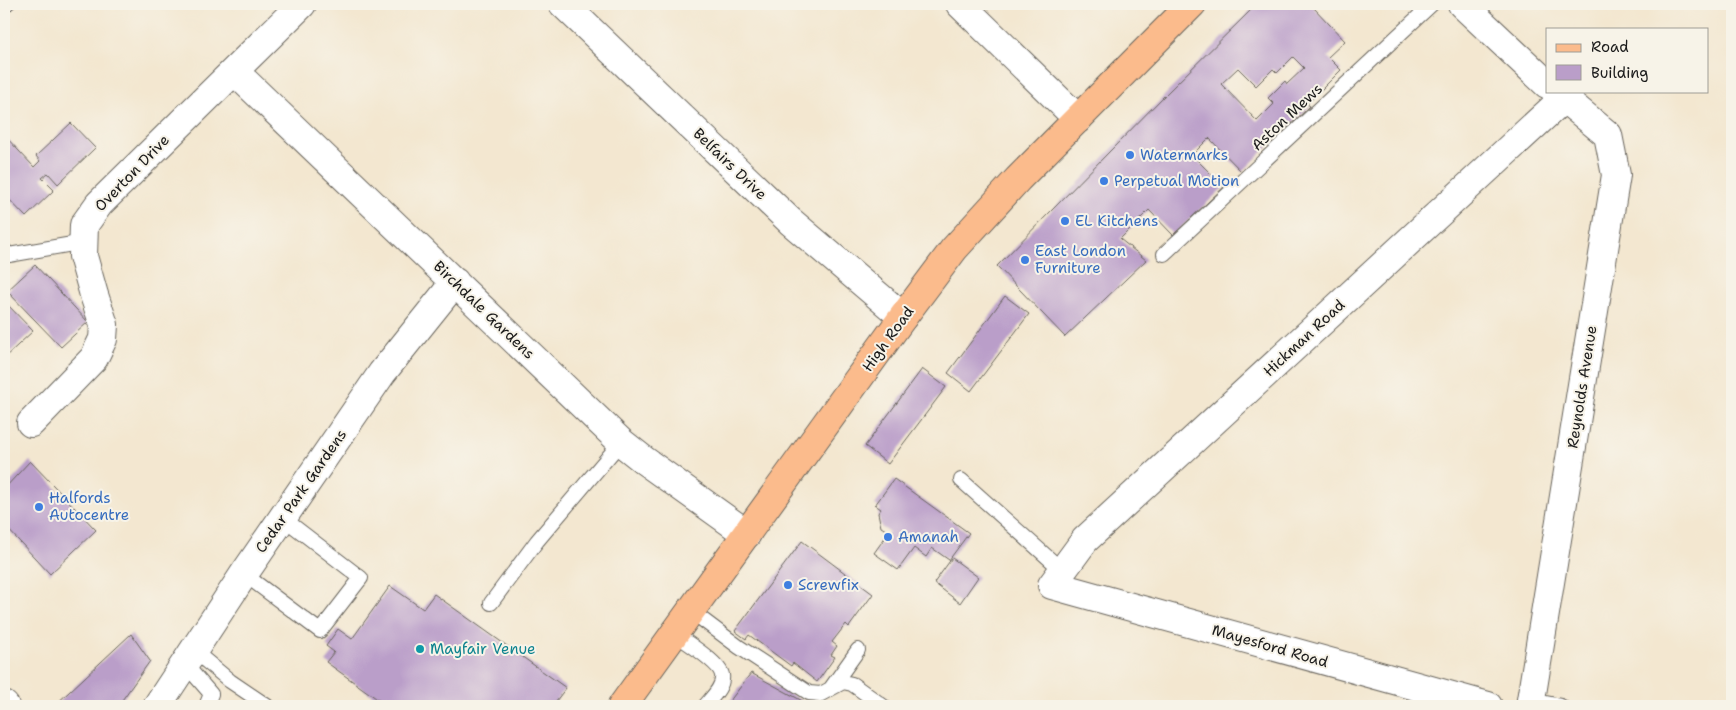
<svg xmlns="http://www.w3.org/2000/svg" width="1736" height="710" font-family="'Shantell Sans',sans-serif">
	<rect width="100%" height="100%" fill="#f7f3e8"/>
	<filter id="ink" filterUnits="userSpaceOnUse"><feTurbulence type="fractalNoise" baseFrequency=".02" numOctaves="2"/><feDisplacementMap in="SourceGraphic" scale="10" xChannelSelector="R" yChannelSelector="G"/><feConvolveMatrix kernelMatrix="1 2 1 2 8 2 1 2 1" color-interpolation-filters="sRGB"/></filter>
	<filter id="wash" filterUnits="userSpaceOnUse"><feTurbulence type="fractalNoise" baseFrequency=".0096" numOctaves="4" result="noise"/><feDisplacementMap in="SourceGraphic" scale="20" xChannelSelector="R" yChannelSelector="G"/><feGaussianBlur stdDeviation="1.12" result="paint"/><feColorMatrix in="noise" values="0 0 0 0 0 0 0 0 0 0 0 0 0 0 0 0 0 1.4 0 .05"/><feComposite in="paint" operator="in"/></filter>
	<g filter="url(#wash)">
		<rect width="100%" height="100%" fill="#f3e7d0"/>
		<g id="blocks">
			<path fill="#ba9ec9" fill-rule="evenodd" d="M1257,4h61l-4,4 31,33 -17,16 13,13 -34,34 3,2 -68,66 -33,-34 -17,17 32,32 -51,48 -24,-25 -29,29 26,21 -81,77 -68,-71 169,-172zM1293,57l11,11 -17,16 -2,-3 -17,17 6,6 -17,17 -36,-37 17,-16 18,18 17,-17 4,4z
				M71,123l24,25 -37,36 -10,-11 -6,5 12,12 -28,27 -22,-23v-59l30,32 6,-6 -4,-5z
				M35,265l53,57 -27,25 -54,-56z
				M1005,296l24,18 -58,77 -23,-18z
				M5,302l28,29 -29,27v-55z
				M922,369l24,18 -58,77 -23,-18z
				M30,461l66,69 -46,44 -46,-49v-36z
				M894,479l75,54 -20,27 -17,-12 -6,9 -12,-9 -16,22 -24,-17 15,-21 -8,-5 -3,-14 3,-4 -6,-4z
				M802,541l71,53 -24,33 -3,-3 -14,18 5,4 -6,9 4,2 -18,25 -24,-19 -2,3 -42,-31 -3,4 -11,-8z
				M952,558l26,19 -18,26 -26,-20z
				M390,586l33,23 11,-15 132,94 -14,18h-165l-61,-44 8,-10 -8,-6 12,-17 14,10z
				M131,634l19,27 -30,42 5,3h-71z
				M751,673l57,31 -1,2h-81z"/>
		</g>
	</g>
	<g filter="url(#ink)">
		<use href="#blocks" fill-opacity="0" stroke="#67635b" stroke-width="1"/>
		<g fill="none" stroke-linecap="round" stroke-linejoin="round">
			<g stroke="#67635b" stroke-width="16">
				<path id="service" d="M4,250l5,5 75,-13
					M1164,254l268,-250
					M961,480l102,91
					M244,574l76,57 41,-53 -78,-60
					M491,603l46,-62 84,-99
					M691,611l48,36 70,46 12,1 22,-12 9,2 31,22
					M675,634c11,8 45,29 47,41 2,12 -11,23 -17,31
					M194,651l36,30 37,25
					M185,664l26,30 -5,12
					M831,688l27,-38
					M1531,700l30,6"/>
			</g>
			<g stroke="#67635b" stroke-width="30">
				<path id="minor" d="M563,4l227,217 113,96
					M960,4l118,115
					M1462,4l85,80
					M234,71l387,371 24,19 102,73
					M31,423l63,-65 9,-19 1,-14 -10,-30 -11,-39 1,-31 15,-21 203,-200
					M157,706l87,-132 138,-201 73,-91
					M1488,706l-436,-121 33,-45 478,-441
					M1530,706l86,-531 -8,-40 -53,-44"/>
			</g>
			<g stroke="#67635b" stroke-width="30">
				<path id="tertiary" d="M4,705l1,1"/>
			</g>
			<g stroke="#67635b" stroke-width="30">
				<path id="primary" d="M622,706l281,-389 51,-68 64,-70 174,-175"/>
			</g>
			<use href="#service" stroke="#fff" stroke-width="14"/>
			<use href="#minor" stroke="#fff" stroke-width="28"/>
			<use href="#tertiary" stroke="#fff" stroke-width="28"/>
			<use href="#primary" stroke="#fbbb8c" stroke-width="28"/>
			<g stroke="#1c1c1c" stroke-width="5.5">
				<path id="rail" d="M4,13l10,-9"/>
			</g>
			<use href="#rail" stroke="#f7f3e8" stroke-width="4" stroke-dasharray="11" stroke-linecap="butt"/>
		</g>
	</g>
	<g fill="#3f7fe0" stroke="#f7f3e8" stroke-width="2">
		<circle cx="1130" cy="155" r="5"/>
		<circle cx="1104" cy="181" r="5"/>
		<circle cx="1065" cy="221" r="5"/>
		<circle cx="1025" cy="260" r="5"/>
		<circle cx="39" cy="507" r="5"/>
		<circle cx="888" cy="537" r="5"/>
		<circle cx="788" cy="585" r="5"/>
	</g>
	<circle fill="#0f9aa8" stroke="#f7f3e8" stroke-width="2" cx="420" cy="649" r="5"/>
	<g text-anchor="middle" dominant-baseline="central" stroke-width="4" stroke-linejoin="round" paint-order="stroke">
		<g font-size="15" fill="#1c1c1c" stroke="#f7f3e8">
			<text transform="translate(1287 117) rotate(-43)">Aston Mews</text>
			<text transform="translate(730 164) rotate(44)">Belfairs Drive</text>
			<text transform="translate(132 173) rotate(-46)">Overton Drive</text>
			<text transform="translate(484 310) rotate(44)">Birchdale Gardens</text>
			<text transform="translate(1304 338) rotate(-43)">Hickman Road</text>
			<text transform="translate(888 339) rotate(-54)">High Road</text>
			<text transform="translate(1582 387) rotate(-81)">Reynolds Avenue</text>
			<text transform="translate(301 491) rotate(-55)">Cedar Park Gardens</text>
			<text transform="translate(1270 646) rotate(16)">Mayesford Road</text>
		</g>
		<g font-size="15" fill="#366cbe" stroke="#f7f3e8" text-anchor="start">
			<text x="1140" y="155">Watermarks</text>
			<text x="1114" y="181">Perpetual Motion</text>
			<text x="1075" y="221">EL Kitchens</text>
			<text x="1035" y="251">East London<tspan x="1035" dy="17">Furniture</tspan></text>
			<text x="49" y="498">Halfords<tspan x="49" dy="17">Autocentre</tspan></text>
			<text x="898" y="537">Amanah</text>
			<text x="798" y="585">Screwfix</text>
		</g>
		<g font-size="15" fill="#0d838f" stroke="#f7f3e8" text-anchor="start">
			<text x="430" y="649">Mayfair Venue</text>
		</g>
	</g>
	<rect width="1736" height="710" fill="none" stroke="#f7f3e8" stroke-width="20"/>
	<rect x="1546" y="28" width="162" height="65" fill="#f7f3e8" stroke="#9f9d96"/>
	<rect x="1556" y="44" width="25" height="8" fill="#fbbb8c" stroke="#9f9d96"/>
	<text x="1591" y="52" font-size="15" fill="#1c1c1c">Road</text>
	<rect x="1556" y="65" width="25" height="15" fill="#ba9ec9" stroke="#9f9d96"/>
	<text x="1591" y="78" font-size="15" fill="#1c1c1c">Building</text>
</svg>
